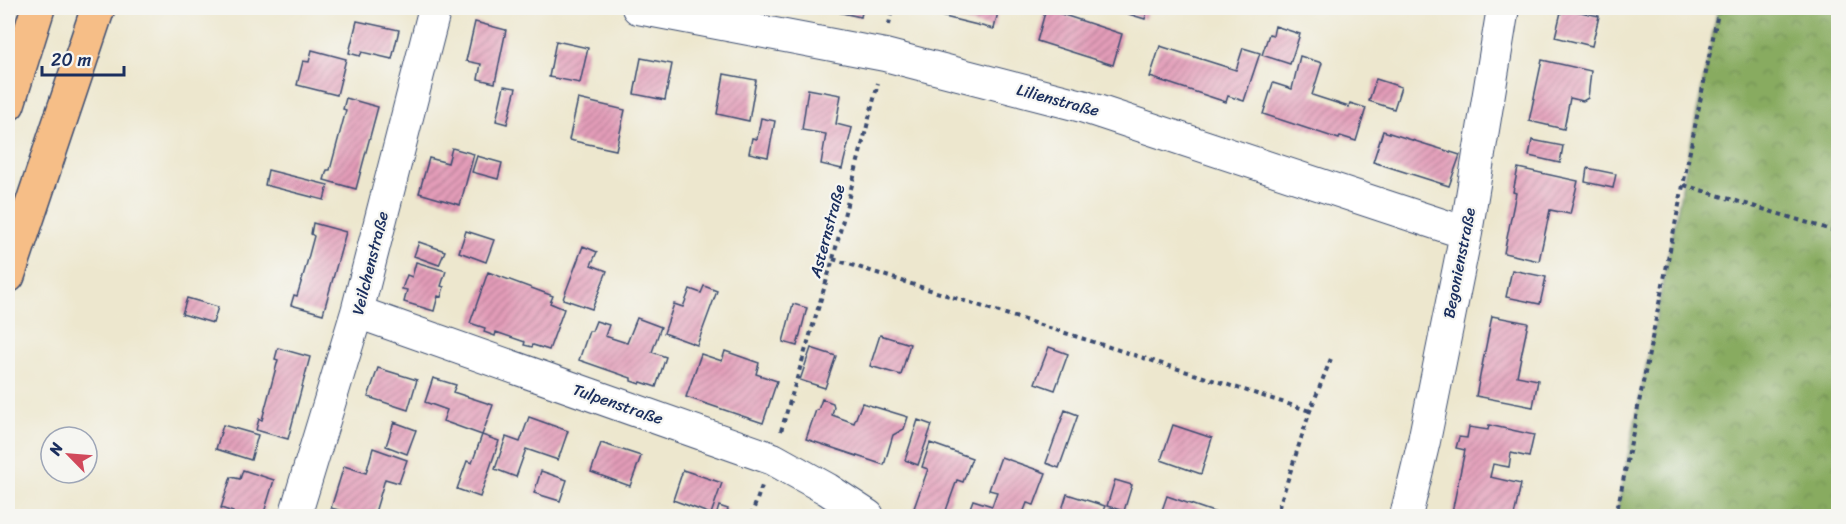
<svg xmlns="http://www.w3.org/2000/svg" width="1846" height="524" font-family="Sriracha,sans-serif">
	<defs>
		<pattern id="forest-crowns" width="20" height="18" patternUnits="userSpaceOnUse" patternTransform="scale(1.5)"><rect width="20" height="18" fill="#88ab60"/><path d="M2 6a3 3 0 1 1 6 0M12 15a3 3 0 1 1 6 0" fill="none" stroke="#6e8c52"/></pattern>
		<pattern id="building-hatch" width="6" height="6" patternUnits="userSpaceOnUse" patternTransform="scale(1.5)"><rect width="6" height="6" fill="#e39cb8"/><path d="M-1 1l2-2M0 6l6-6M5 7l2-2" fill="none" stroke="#b78099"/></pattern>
	</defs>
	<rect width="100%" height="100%" fill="#f6f6f2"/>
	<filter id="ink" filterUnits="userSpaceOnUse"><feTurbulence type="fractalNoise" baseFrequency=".0167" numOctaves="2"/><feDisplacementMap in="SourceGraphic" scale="12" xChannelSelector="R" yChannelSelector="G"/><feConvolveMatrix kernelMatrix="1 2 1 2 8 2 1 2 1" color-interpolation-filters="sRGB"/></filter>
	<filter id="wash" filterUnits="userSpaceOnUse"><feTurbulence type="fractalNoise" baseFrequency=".008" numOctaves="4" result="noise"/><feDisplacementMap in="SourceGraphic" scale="24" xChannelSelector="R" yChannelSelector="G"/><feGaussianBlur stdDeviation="1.35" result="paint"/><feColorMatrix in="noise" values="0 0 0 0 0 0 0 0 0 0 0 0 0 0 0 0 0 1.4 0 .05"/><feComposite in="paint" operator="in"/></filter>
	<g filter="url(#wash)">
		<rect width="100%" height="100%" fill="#ede7ce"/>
		<path fill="url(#forest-crowns)" stroke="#526d5f" stroke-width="1.5" d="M1718,8h120v508h-222z"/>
		<g id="blocks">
			<path fill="url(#building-hatch)" d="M819,8h44l-2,9z
				M917,8h82l-5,21 -78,-19z
				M1123,8h25l-3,11 -23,-7z
				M1562,8l37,8 -7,30 -37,-9z
				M1046,9l76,25 -9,31 -76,-24z
				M357,21l42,9 -7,29 -30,-7 -2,4 -11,-3z
				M475,22l31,8 -11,53 -17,-4 3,-15 -15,-3z
				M1275,26l25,8 -10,30 -28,-9 7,-21 4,1z
				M556,41l32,7 -8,35 -31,-6z
				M1160,46l76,24 7,-22 17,5 -16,48 -16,-5 -2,6 -76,-25z
				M312,50l34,9 -9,36 -40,-10 6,-24 6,1z
				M1300,56l22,7 -10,32 37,12 1,-4 16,5 -10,33 -16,-5 -1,3 -76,-25 10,-31 19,6z
				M641,58l31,6 -7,36 -31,-6z
				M1542,60l49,11 -3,27 -5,3 -13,-3 -6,31 -35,-8z
				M724,74l32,6 -7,41 -32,-7z
				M1376,79l25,8 -7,22 -25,-8z
				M504,86l12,2 -9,36 -11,-3z
				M808,89l33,6 -5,29 16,4 -10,41 -21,-5 5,-30 -24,-4z
				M346,98l32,9 -22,82 -32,-9 3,-10h3l16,-60 -3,-1z
				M578,99l47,11 -9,40 -47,-10z
				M761,118l14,3 -7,36 -19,-4 3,-15 5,1z
				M1383,131l77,24 -11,31 -76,-24z
				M1532,140l31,6 -3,17 -31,-7z
				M452,148l22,6 -14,51 -41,-12 10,-35 19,5z
				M477,156l25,7 -4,16 -26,-7z
				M1518,168l60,13 -8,33 -20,-4 -11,51 -35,-8 12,-60 -3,-1z
				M1587,168l29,6 -3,14 -28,-6z
				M268,170l60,15 -4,15 -59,-15z
				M313,223l33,9 -23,82 -32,-9 3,-10 3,1 9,-30 8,-30 -3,-2z
				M466,231l28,9 -8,22 -27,-10z
				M419,242l26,9 -6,14 -25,-9z
				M583,246l14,6 -6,13 16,6 -15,38 -29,-10z
				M416,262l30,9 -5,15 3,1 -3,10 -3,-1 -4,15 -30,-9 3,-12 -5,-1 5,-14 5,2z
				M1512,270l34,7 -6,27 -34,-7z
				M488,272l65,24 -3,7 14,6 -15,41 -16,-5 -1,2 -8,-2 1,-3 -29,-10 -1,4 -11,-4 1,-4 -15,-5z
				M704,286l13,5 -20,54 -33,-12 10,-29 9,3 7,-18 11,4z
				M187,298l31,9 -5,16 -31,-9z
				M793,304l14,4 -10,38 -14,-4z
				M1492,316l36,7 -11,53 21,4 -5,27 -57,-11z
				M637,318l24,9 -9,25 14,5 -10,30 -15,-5 -1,2 -9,-3v-3l-52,-18 10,-29h3l4,-10 13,4 -4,11 22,7z
				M880,335l30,9 -9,31 -31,-9z
				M1049,347l19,7 -13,36 -20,-7z
				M278,348l32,9 -22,82 -32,-9 3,-11 3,1 16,-60 -3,-1z
				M811,348l25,8 -11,32 -25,-8z
				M725,351l34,12 -3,11 21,7 -14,42 -77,-26 15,-43 21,7z
				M378,368l39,12 -9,30 -40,-13z
				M433,378l23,7 -3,7 40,13 -11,30 -39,-14 4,-11 -22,-8z
				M822,399l11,4 1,4 -2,8 22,8 8,-20 46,14 -4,12 -11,6 -9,30 -78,-26 10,-29h2z
				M1065,410l13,5 -19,53 -13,-5z
				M529,417l39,14 -10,29 -32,-11 -10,28 -21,-8 11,-32 14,5z
				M918,420l14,5 -14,40 -13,-5z
				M394,422l22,8 -9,24 -21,-8z
				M223,425l35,10 -7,25 -35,-11z
				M1173,425l39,13 -11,36 -40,-14z
				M1489,425l45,10 -5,22 -18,-4 -2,14 -16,-3 -3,13 31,7 -7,32h-41l-21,-4 13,-62 -9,-2 3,-11 8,1 2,-11 19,3z
				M482,435l17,6 -19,56 -23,-8 10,-28 5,2z
				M601,443l40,13 -11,30 -39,-14z
				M930,443l42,15 -9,24 -6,-2 -13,36h-6l-24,-8 14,-39 -6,-2z
				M373,448l34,12 -8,23 -14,-4 -11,37h-14l-29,-8 13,-42 22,7z
				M1001,457l45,16 -12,32 -7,-2 -5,13h-55l6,-16 19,6 5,-14 -8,-2z
				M243,470l31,10 -11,36h-31l1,-4 -12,-4 10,-31 9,2z
				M683,470l39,13 -11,31 -38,-14z
				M541,471l26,9 -7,21 -26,-8z
				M1115,480l17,5 -8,26 -17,-5z
				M1067,494l38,12 -4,10h-41z
				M1167,496l58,20h-65z
				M719,506l9,3 -2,7h-10z"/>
		</g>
	</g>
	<g filter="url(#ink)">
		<use href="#blocks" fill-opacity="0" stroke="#3a4b6f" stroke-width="1.5"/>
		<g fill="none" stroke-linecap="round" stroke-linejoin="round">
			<g stroke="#3a4b6f" stroke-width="34">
				<path id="minor" d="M638,8l247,47 197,51 384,127
					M357,312l416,147 54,30 41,27
					M295,516l62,-204 78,-304
					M1406,516l18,-75 42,-208 37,-225"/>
			</g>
			<g stroke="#3a4b6f" stroke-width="36">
				<path id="highway" d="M8,104l30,-96
					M8,276l90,-268"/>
			</g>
			<path stroke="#3a4b6f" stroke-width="4" stroke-dasharray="4.5 4.5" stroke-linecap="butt" d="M889,25l3,-17
				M1684,185l154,47
				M833,259l477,152
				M781,431l52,-172 45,-176
				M751,516l11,-30
				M1276,516l34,-105 22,-55
				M1616,516l103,-508"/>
			<use href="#minor" stroke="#fff" stroke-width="32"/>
			<use href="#highway" stroke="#f6be87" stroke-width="33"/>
		</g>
	</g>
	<g text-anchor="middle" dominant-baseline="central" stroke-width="4.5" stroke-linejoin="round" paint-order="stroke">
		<g font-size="16" fill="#1b2f5e" stroke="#f6f6f2">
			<text transform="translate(1058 100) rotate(15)">Lilienstraße</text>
			<text transform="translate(827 231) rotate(-75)">Asternstraße</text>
			<text transform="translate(370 263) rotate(-76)">Veilchenstraße</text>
			<text transform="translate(1459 263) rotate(-79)">Begonienstraße</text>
			<text transform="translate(618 404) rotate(19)">Tulpenstraße</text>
		</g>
	</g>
	<rect width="1846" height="524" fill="none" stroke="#f6f6f2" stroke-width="30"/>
	<g transform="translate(69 455) rotate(295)"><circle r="28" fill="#f6f6f2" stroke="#9ea6b7" stroke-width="1.5"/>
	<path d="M0-4.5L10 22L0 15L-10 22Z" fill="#d1495b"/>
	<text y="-9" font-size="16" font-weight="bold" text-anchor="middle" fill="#1b2f5e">N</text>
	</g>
	<path d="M42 66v9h82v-9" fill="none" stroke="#1b2f5e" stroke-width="3"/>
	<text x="51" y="66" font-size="18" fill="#1b2f5e" stroke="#f6f6f2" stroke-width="4.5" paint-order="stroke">20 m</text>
</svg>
